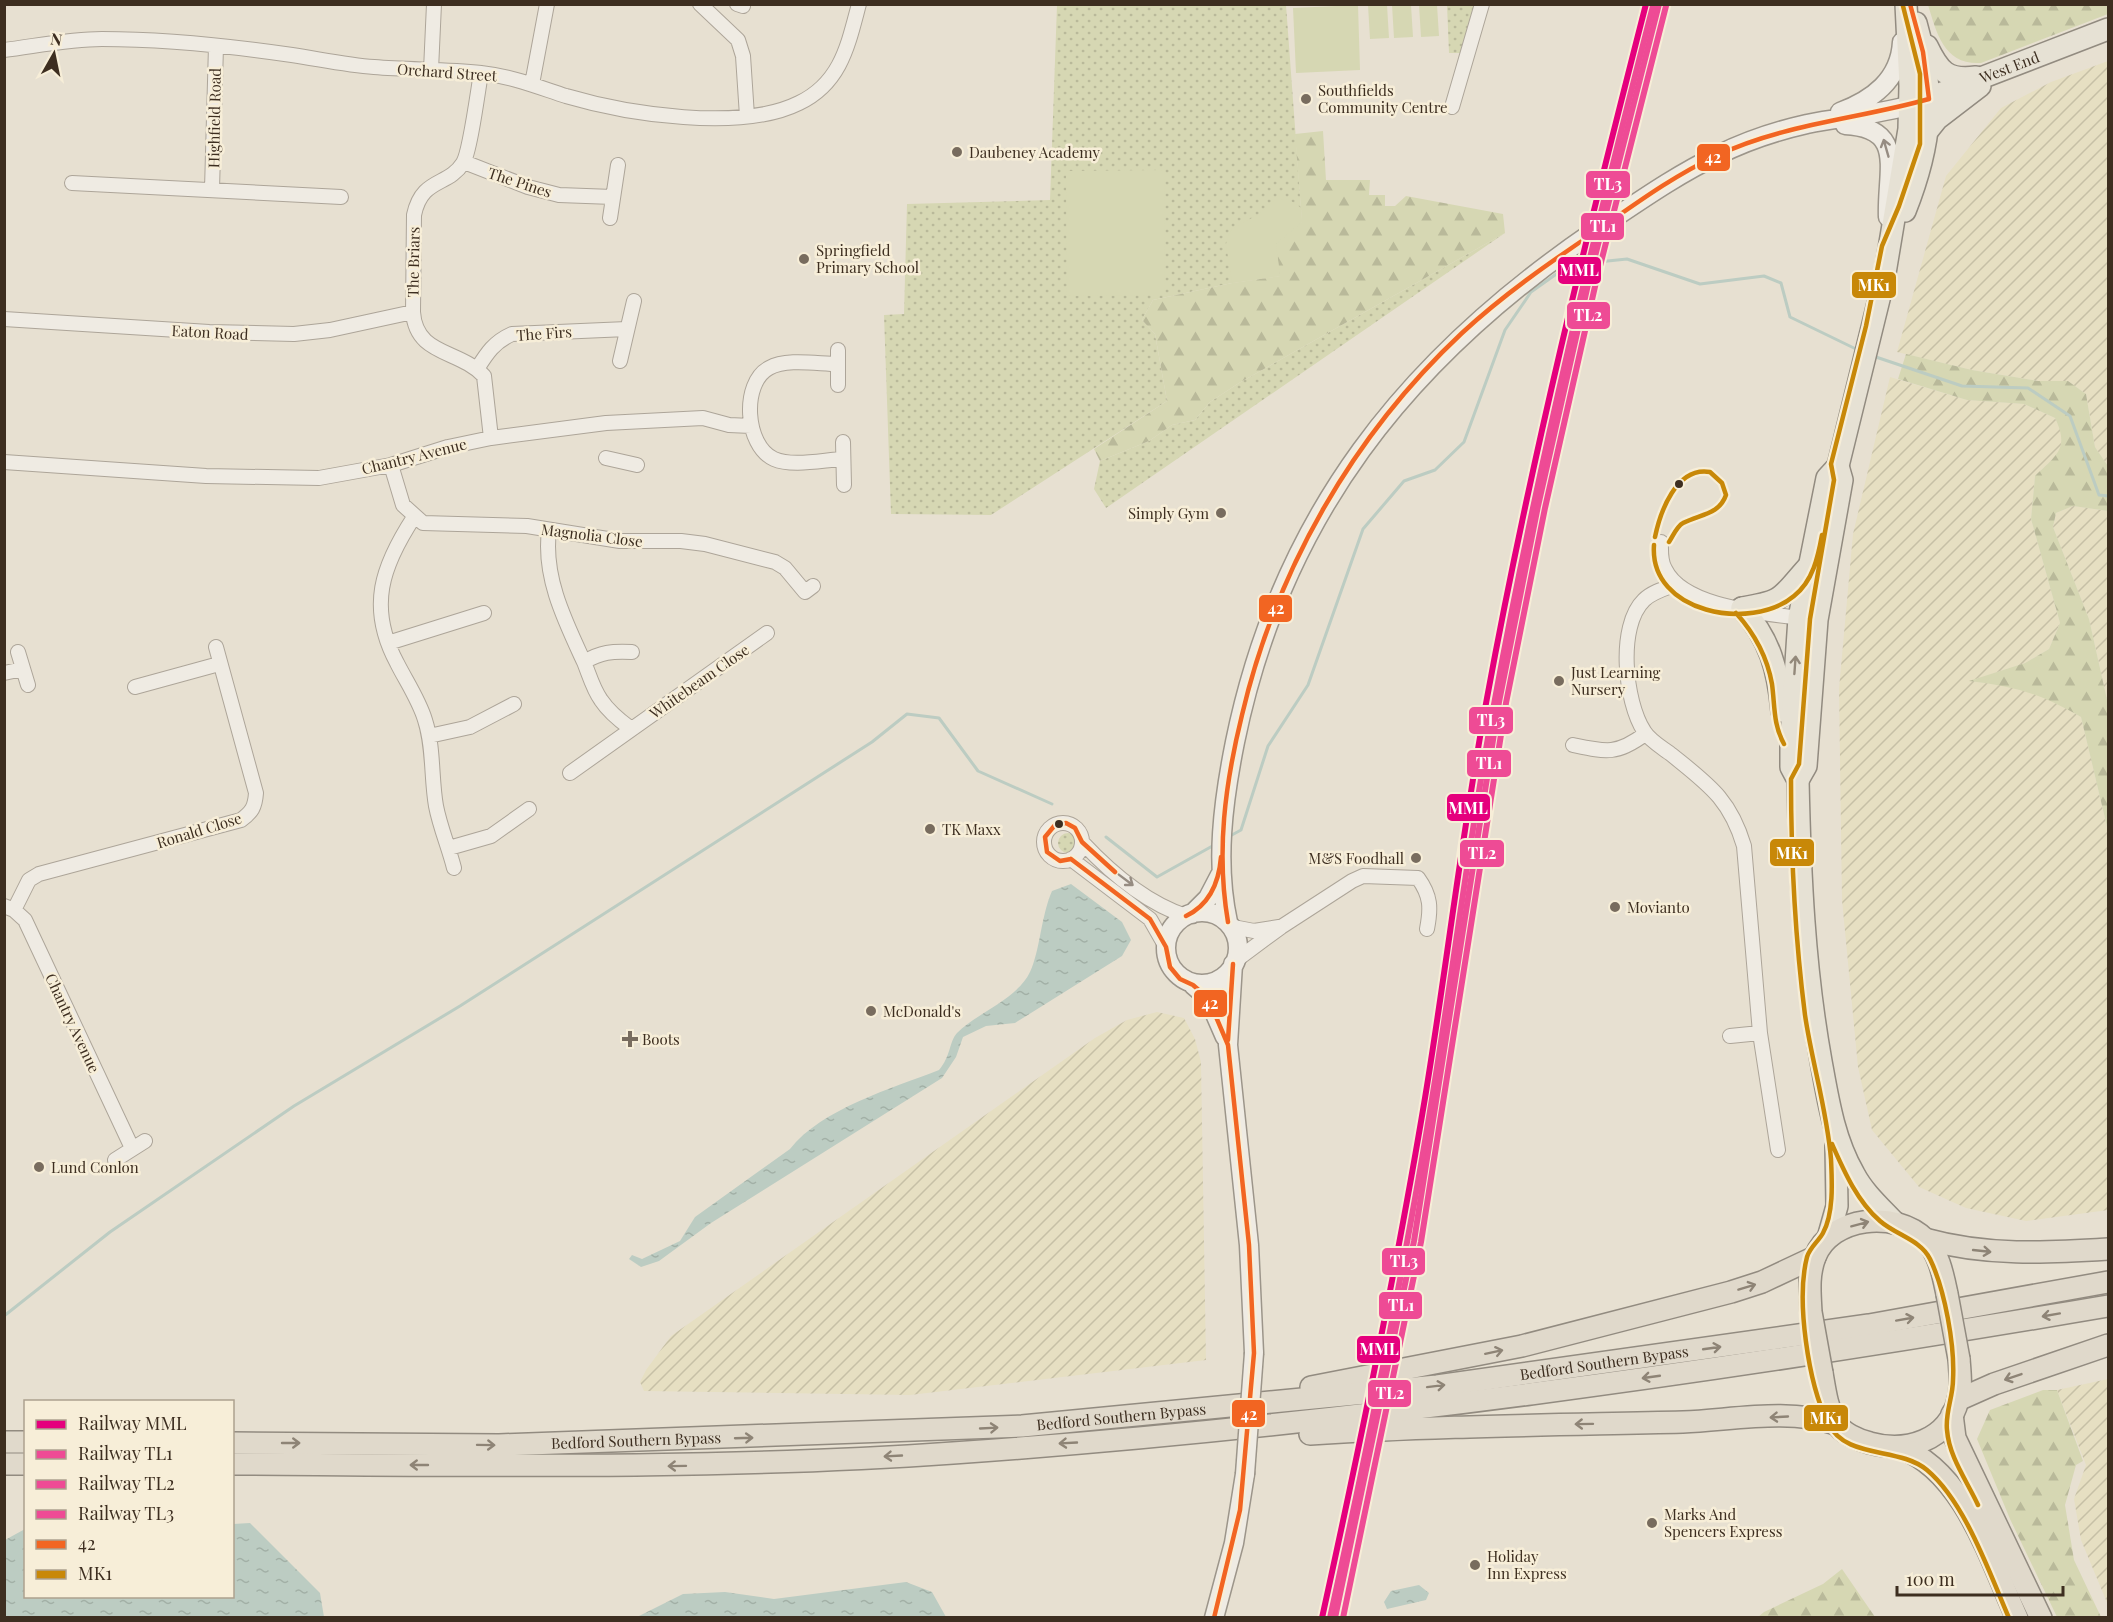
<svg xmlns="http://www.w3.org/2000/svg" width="2113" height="1622" font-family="'Playfair Display',serif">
	<defs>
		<pattern id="farmland-furrows" width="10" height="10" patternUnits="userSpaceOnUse" patternTransform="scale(1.5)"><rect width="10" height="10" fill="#e6dfc2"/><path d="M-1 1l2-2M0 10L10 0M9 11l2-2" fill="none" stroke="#c6c0a6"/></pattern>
		<pattern id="grass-dots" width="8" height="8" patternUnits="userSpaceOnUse" patternTransform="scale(1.5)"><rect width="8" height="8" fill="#d6d7b3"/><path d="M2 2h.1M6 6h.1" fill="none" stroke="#b9b99a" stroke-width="1.8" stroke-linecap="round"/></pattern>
		<pattern id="forest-firs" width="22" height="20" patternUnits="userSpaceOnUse" patternTransform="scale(1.5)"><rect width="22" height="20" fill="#d6d7b3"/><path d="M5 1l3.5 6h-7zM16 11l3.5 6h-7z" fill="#b9b99a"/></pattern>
		<pattern id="water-ripples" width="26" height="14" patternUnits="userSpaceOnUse" patternTransform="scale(1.5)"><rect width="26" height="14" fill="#bcccc2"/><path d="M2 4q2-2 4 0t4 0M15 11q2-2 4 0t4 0" fill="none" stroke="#a2b0a6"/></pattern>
	</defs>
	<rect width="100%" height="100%" fill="#e7e0d1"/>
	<path fill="url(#farmland-furrows)" d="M2108,61v405l-13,-19 -9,-53 -18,-13h-30l-66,-11 -75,-18 49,-176 55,-68 50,-26z
		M1890,377l77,23 57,4 31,14 8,17 -2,16 -26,25 -4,43 29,104 -11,26 -24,14 -54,18 38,5 38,11 34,20 27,114v379l-82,11 -60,-13 -47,-21 -47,-57 -14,-63 -16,-167 -3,-211 14,-155z
		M2073,506l35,5v193l-19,-85 -36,-92 3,-14z
		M1157,1012l27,6 11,21 6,23 5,298 -296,35 -266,-4 -4,-9 6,-12 25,-34 424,-298 32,-18z
		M2108,1379v226l-27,-65 -7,-41 12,-34 -29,-75z"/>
	<path fill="url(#grass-dots)" d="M1057,5h229l16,217 -22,54 -48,7 -79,17 -11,20 13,14 12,67 -176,114 -100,-1 -7,-199 20,-1 3,-110 143,-4z
		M1447,5h32l-14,48h-16z
		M1505,233l-399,275 -12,-19 6,-28 49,-20 23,-16 23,-5 15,-18 29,-19z
		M1058 843a10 10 0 1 1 20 0a10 10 0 1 1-20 0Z"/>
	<path fill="url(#forest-firs)" d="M1928,5h180v9l-127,49c-37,2 -44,-29 -53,-58z
		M1323,131l3,49h44l-1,15h16v11h10l11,-10 97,18 2,19 -266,150 -29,19 -15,18 -23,5 -23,16 -49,20 -6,-12 73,-48 -12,-67 -13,-14 11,-20 79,-17 48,-7 -4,-32 26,-22 -7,-88z
		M1906,354l66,16 66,11h30l18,13 9,53 13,19v45l-35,-5 -17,7 -3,14 36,92 19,85v127l-27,-114c-42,-24 -64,-30 -112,-36l56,-18 24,-14 11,-26 -29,-104 4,-43c21,-21 35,-27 20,-58l-31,-14 -57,-4 -69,-21z
		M2043,1390h14l26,71 -7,4 -11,40 9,55 27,57h-44l-47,-98 -33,-80 13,-29z
		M1842,1569l33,48h-117l6,-5 59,-28z"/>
	<path fill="#d6d7b3" d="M1358,5l2,65 -64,3 -3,-65z
		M1368,5h19l2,33 -19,1z
		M1392,5h19l2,32 -19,1z
		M1419,5h18l2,31 -18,1z
		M1164,170l1,125 -98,1 -1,-125z
		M1276,199c11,0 16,1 25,9l1,14 -26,22 4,32 -48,7 -6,-39 2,-8 4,-7 27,-15z"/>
	<path fill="url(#water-ripples)" d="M1071,884l51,38 9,18 -9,16 -107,67 -29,3 -23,11 -7,20 -14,21 -231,145 -52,38 -18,6 -12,-8 3,-4 10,4 38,-18 15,-24 95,-68c31,-40 103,-61 149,-79 12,-14 10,-28 18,-37 20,-20 60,-34 73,-61 10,-21 11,-56 22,-81z
		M250,1523l70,70 4,24h-319v-77l20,-11 1,67h206l1,-72z
		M906,1582l26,10 14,25h-309l46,-23 42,-2 49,7z
		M1419,1585l10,8 -3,7 -39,9 -3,-7 7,-11z"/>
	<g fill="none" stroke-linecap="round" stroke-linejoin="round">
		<path stroke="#bcccc2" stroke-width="3" d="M1873,356l89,30 66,2 42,28 29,79 9,1
			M1230,836l11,-6 27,-84 40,-61 55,-156 41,-48 31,-11 29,-28 41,-112 26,-38 38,-27 58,-6 73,25 64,-8 17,7 9,34 68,33
			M1106,837l51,40 59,-33
			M4,1316l106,-84 184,-126 166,-100 412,-264 35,-28 32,4 39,53 74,33"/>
		<g stroke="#ada599" stroke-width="16">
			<path id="minor" d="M700,4l38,36 5,16 4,60
				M737,4l6,2
				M4,50c32,-4 66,-11 98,-11 62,0 128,7 190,16 27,4 55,10 82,12 36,3 72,2 107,6 30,3 57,14 85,23 61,18 175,36 233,7 42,-20 49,-58 60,-99
				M431,70l3,-66
				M481,73c-3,17 -11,79 -18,90 -15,24 -41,14 -49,52l-1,97c3,44 46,37 71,64l7,62
				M532,84l15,-80
				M1452,107l30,-103
				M464,162l64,25 31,8 54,2
				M72,183l269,14
				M212,189l4,-143
				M610,218l8,-53
				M4,319l205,13 85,2 36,-4 83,-18
				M838,350v35
				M620,361l14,-60
				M838,364c-20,0 -51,-6 -69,4 -28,15 -24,78 5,91 18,8 49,1 69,0
				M477,369c10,-16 17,-27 35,-35l115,-5
				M843,442l1,43
				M606,458l31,7
				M4,462l202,14 113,2 72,-13 57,-18 43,-9 115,-15 97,-5 26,7 22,1
				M391,465l12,40 20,18 104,3 93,15h61l24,3 70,18 10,6 20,24 8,-6
				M414,517c-32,49 -47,90 -17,146 9,18 22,37 28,57 9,28 6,58 11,86 4,21 13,42 18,62
				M549,531c-6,46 16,90 35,131 5,12 9,27 17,38 8,12 18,20 29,28
				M1661,542c0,9 -1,19 4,27 19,40 103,44 142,50
				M1677,584c-11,4 -25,8 -33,16 -27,26 -19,102 0,131 6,10 19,17 28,24 37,30 58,44 72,91l16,187 18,117
				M388,643l96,-30
				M18,652l10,33
				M584,662c17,-10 28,-11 48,-10
				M4,673l19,-4
				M135,687l84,-23
				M429,736l41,-9 44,-23
				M1573,745c33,7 44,10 72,-11
				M570,773l197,-140
				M1044 842a19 19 0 1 1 38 0a19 19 0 1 1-38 0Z
				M1082,842c28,30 64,61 104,74
				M449,848l42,-12 38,-27
				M1071,859l79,60 16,28
				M4,906l10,4 11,10 107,228
				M14,910l15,-30 10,-6 202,-54c11,-8 14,-13 15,-27l-40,-146
				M1233,927l21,4 25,-4
				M1235,961l46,-34 71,-46 11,-5 55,2c13,18 13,30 9,51
				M1730,1036l30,-3
				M115,1160l30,-19"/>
		</g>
		<g stroke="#9c958a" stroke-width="21">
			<path id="secondary" d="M1840,112c32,-12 60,-32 62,-70
				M1845,125c62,3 41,46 43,92
				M1166 948a36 36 0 1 1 72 0a36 36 0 1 1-72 0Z
				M1192,914l16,-16 12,-23
				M1228,922c-13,-59 -5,-120 7,-180 46,-226 171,-382 358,-510 41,-27 81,-56 125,-77 28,-14 58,-24 89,-31 35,-7 69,-9 104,-19
				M1233,964l-5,81 21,200 5,108
				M1193,985l15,13 17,39
				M1214,1618l20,-75 11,-69"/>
		</g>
		<g stroke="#928b80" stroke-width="24">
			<g id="primary">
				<path d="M1927,46c12,25 20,35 49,31"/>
				<path id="s1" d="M1916,103l192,-74"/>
				<path d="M1929,129l8,-10 43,-33"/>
				<path d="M1905,211c27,-68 31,-117 11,-188"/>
				<path d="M1742,608c28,31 36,62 40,103"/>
				<path d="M1742,608c43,-7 38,-10 65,-40"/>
				<path d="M1798,780l8,-14 11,-146 25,-140 -4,-14"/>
				<path d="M1895,1223c-15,-16 -31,-30 -41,-49 -20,-35 -26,-74 -33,-113 -17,-94 -21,-187 -23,-281l-7,-13v-30l8,-119 28,-140 11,-12 46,-187 25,-150 1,-43 -4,-82"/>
				<path d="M1828,1238l9,-32 -1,-59"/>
			</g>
		</g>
		<g stroke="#928b80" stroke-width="24">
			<g id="trunk">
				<path d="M1925,1239c61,17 121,14 183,10"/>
				<path d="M1811,1312c-1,-19 -3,-37 4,-55 16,-41 81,-47 110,-18 14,14 18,36 22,55"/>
				<path d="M1822,1373c3,17 5,34 13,49 7,11 23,18 35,21 36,10 78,-2 88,-43 4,-13 2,-28 1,-41"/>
				<path d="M1311,1387l211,-41 209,-54 31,-10 53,-25"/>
				<path d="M1958,1400l36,-16 114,-39"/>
				<path d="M1952,1414l3,24 86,180"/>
				<path d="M1310,1434c124,-8 249,-9 373,-12 50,-2 105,-14 153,2"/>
				<path d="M4,1442h22"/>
				<path id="s2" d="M232,1443l267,2 523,-19 415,-40 432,-61 239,-43"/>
				<path d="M1900,1448c63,21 91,113 117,170"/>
				<path d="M4,1464h22"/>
				<path d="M232,1464c241,1 481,6 721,-11 387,-27 772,-82 1155,-147"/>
			</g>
		</g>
		<use href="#minor" stroke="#efebe3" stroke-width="14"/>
		<use href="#secondary" stroke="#efebe3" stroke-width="18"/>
		<use href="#primary" stroke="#e6e1d4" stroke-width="21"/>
		<use href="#trunk" stroke="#e0d9cb" stroke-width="21"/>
		<g stroke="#9c958a" stroke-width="21" stroke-linecap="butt">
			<path id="secondary-bridge" d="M1245,1474l9,-121"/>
		</g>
		<g stroke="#928b80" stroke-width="24" stroke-linecap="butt">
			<path id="trunk-bridge" d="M1947,1294l12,65
				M1811,1312l11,61"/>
		</g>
		<use href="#secondary-bridge" stroke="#efebe3" stroke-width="18"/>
		<use href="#trunk-bridge" stroke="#e0d9cb" stroke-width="21"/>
		<g stroke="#f7eed8" stroke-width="9">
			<path id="bus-1" d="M1071,859l79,60 16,28 4,20 10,12 13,6 15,13 20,47 21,200 5,108 -14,157 -26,108
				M1071,859l-11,2 -13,-9 -2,-15 10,-12 11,-2 9,5 7,14 33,30
				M1186,916c23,-11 33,-34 35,-59
				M1228,922c-12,-70 -3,-138 14,-207 34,-145 111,-280 220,-382 41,-38 87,-70 133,-101 39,-27 78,-56 121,-76 67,-32 142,-37 213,-57l-6,-47 -13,-48
				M1228,1040l5,-76"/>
		</g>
		<g stroke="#f7eed8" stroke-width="9">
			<path id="bus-2" d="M1903,6l17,68v70l-21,62 -17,40 -16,80 -35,138 3,16 -24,139 -11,145 -8,15c0,79 4,158 14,236 7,48 22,95 26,144 1,22 3,54 -8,74 -5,9 -13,14 -16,24 -11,43 1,126 21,166 18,37 70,23 99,47 38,32 62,102 82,148
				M1655,537c5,-24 21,-71 55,-65l12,11 4,12c-7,20 -26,19 -43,28 -6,3 -10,13 -14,19
				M1654,545c-5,68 97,87 140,51 19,-15 24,-39 28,-61
				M1736,613c19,21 31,43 36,71 3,22 1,40 12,60
				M1832,1144c12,27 25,57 48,77 16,14 41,19 50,38 15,31 25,87 23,121 0,17 -8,33 -6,50 2,27 20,51 31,75"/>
		</g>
		<use href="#bus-1" stroke="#f26522" stroke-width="4.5"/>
		<use href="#bus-2" stroke="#c88808" stroke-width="4.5"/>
		<g stroke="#f7eed8" stroke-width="10">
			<path id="rail-1" d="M1322,1618c38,-173 74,-346 103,-520 22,-133 37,-267 62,-400 43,-234 100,-464 159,-694"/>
		</g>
		<g stroke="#f7eed8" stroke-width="10">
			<path id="rail-2" d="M1335,1618l79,-377 85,-539 39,-196 51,-226 70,-276"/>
		</g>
		<g stroke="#f7eed8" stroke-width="10">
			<path id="rail-3" d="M1343,1618l78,-376 85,-539 39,-195 51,-226 70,-276"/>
		</g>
		<g stroke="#f7eed8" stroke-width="10">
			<path id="rail-4" d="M1330,1618c38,-173 74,-345 102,-519 22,-134 38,-268 63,-400 43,-234 99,-464 158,-693"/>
		</g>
		<use href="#rail-1" stroke="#e5007d" stroke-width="6"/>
		<use href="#rail-2" stroke="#ee4b95" stroke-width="6"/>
		<use href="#rail-3" stroke="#ee4b95" stroke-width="6"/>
		<use href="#rail-4" stroke="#ee4b95" stroke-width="6"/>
	</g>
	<defs><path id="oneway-shaft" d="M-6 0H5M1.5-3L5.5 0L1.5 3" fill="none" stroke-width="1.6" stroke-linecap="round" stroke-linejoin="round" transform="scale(1.5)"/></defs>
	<g stroke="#968c82">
		<use href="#oneway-shaft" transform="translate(1886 148) rotate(-106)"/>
		<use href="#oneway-shaft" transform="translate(1126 880) rotate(37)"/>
	</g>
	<use stroke="#92887a" href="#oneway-shaft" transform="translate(1795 665) rotate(-86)"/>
	<g stroke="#8e8476">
		<use href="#oneway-shaft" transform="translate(1860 1224) rotate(-15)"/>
		<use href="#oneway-shaft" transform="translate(1982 1251) rotate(6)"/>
		<use href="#oneway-shaft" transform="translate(1747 1287) rotate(-17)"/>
		<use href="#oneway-shaft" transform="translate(2051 1315) rotate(170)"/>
		<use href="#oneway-shaft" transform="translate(1905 1319) rotate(-10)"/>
		<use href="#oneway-shaft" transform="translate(1712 1348) rotate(-8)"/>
		<use href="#oneway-shaft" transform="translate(1494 1352) rotate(-12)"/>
		<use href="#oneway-shaft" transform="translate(1651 1377) rotate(172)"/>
		<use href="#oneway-shaft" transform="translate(2013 1377) rotate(161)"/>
		<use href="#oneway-shaft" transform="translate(1436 1386) rotate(-7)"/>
		<use href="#oneway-shaft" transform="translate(1779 1417) rotate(177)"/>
		<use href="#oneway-shaft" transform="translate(1584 1424) rotate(179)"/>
		<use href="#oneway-shaft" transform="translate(989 1428) rotate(-3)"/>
		<use href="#oneway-shaft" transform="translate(744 1438) rotate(-2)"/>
		<use href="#oneway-shaft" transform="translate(291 1443)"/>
		<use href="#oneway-shaft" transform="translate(1068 1443) rotate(177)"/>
		<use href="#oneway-shaft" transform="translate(486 1445) rotate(1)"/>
		<use href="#oneway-shaft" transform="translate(893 1456) rotate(177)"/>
		<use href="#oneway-shaft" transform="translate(419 1465) rotate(-180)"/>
		<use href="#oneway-shaft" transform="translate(677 1466) rotate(179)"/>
	</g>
	<g fill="#786c5e" stroke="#f7eed8" stroke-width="2">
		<circle cx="1306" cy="99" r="6"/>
		<circle cx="957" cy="152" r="6"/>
		<circle cx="804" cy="259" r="6"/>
		<circle cx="1221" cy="513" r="6"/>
		<circle cx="1559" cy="681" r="6"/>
		<circle cx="930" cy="829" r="6"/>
		<circle cx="1416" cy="858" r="6"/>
		<circle cx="1615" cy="907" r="6"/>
		<circle cx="871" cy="1011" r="6"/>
		<path d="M627 1030h6v6h6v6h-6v6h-6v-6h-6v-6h6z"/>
		<circle cx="39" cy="1167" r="6"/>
		<circle cx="1652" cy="1523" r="6"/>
		<circle cx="1475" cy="1565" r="6"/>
	</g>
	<g fill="#3d2e20" stroke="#f7eed8" stroke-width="2">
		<circle cx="1679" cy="484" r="5"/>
		<circle cx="1059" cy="824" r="5"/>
	</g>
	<g text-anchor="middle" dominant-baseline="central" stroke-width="5" stroke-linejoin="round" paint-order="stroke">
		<g font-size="15" fill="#3d2e20" stroke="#f7eed8">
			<text stroke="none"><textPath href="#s1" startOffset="100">West End</textPath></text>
			<text transform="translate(447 72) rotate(4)">Orchard Street</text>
			<text transform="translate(214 118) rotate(-89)">Highfield Road</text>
			<text transform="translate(520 182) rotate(18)">The Pines</text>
			<text transform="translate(413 262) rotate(-89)">The Briars</text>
			<text transform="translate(210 332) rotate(3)">Eaton Road</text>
			<text transform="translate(544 333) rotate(-4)">The Firs</text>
			<text transform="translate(414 456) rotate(-14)">Chantry Avenue</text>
			<text transform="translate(592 535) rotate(7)">Magnolia Close</text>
			<text transform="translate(699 681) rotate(-35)">Whitebeam Close</text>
			<text transform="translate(199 830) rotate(-17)">Ronald Close</text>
			<text transform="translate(73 1023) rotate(65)">Chantry Avenue</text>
			<text stroke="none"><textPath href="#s2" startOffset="1376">Bedford Southern Bypass</textPath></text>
			<text stroke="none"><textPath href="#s2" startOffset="890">Bedford Southern Bypass</textPath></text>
			<text stroke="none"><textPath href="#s2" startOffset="404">Bedford Southern Bypass</textPath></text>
		</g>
		<g font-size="15" fill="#3d2e20" stroke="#f7eed8" text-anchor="start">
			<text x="1318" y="90">Southfields<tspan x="1318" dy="17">Community Centre</tspan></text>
			<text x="969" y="152">Daubeney Academy</text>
			<text x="816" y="250">Springfield<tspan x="816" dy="17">Primary School</tspan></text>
			<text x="1209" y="513" text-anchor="end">Simply Gym</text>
			<text x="1571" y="672">Just Learning<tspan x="1571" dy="17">Nursery</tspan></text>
			<text x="942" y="829">TK Maxx</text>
			<text x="1404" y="858" text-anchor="end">M&amp;S Foodhall</text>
			<text x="1627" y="907">Movianto</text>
			<text x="883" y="1011">McDonald's</text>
			<text x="642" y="1039">Boots</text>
			<text x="51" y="1167">Lund Conlon</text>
			<text x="1664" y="1514">Marks And<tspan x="1664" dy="17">Spencers Express</tspan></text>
			<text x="1487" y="1556">Holiday<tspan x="1487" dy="17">Inn Express</tspan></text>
		</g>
	</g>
	<g stroke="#f7eed8" stroke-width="2">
		<rect x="1696" y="143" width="35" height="29" rx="6" fill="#f26522"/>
		<rect x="1585" y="170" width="46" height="29" rx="6" fill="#ee4b95"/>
		<rect x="1580" y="212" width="45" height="29" rx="6" fill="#ee4b95"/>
		<rect x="1557" y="256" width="45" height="29" rx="6" fill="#e5007d"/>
		<rect x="1851" y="271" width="46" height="28" rx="6" fill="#c88808"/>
		<rect x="1566" y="301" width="45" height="29" rx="6" fill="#ee4b95"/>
		<rect x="1258" y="594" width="35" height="29" rx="6" fill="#f26522"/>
		<rect x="1468" y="706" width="46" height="29" rx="6" fill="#ee4b95"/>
		<rect x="1466" y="749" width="46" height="29" rx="6" fill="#ee4b95"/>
		<rect x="1446" y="793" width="45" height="29" rx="6" fill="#e5007d"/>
		<rect x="1769" y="838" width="46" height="29" rx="6" fill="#c88808"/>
		<rect x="1459" y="839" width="46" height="29" rx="6" fill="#ee4b95"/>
		<rect x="1193" y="989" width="35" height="29" rx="6" fill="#f26522"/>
		<rect x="1381" y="1247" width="45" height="29" rx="6" fill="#ee4b95"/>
		<rect x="1378" y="1291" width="45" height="29" rx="6" fill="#ee4b95"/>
		<rect x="1356" y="1335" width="45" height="29" rx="6" fill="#e5007d"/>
		<rect x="1367" y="1379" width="45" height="29" rx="6" fill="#ee4b95"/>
		<rect x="1231" y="1399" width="35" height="29" rx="6" fill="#f26522"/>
		<rect x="1803" y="1404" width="46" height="28" rx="6" fill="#c88808"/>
	</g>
	<g font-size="16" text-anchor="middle" font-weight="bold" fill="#fff">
		<text x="1713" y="163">42</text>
		<text x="1608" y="190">TL3</text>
		<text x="1603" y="232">TL1</text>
		<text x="1579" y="276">MML</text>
		<text x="1874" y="291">MK1</text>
		<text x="1588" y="321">TL2</text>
		<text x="1276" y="614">42</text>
		<text x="1491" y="726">TL3</text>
		<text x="1489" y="769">TL1</text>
		<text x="1468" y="814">MML</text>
		<text x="1792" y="859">MK1</text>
		<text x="1482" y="859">TL2</text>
		<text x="1210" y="1009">42</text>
		<text x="1404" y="1267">TL3</text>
		<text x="1401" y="1311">TL1</text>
		<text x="1379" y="1355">MML</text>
		<text x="1390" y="1399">TL2</text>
		<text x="1249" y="1420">42</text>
		<text x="1826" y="1424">MK1</text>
	</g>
	<rect width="2113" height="1622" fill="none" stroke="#3d2e20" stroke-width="12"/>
	<rect x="24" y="1400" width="210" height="198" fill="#f7eed8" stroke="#ada18e" stroke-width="1.5"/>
	<rect x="36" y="1420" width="30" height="9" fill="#e5007d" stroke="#ada18e" stroke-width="1.5"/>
	<text x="78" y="1430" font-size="18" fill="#3d2e20">Railway MML</text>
	<rect x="36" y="1450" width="30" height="9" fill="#ee4b95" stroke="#ada18e" stroke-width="1.5"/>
	<text x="78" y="1460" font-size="18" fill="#3d2e20">Railway TL1</text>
	<rect x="36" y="1480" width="30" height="9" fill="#ee4b95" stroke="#ada18e" stroke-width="1.5"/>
	<text x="78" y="1490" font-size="18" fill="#3d2e20">Railway TL2</text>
	<rect x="36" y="1510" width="30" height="9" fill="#ee4b95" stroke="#ada18e" stroke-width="1.5"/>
	<text x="78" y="1520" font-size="18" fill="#3d2e20">Railway TL3</text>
	<rect x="36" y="1540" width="30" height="9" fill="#f26522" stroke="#ada18e" stroke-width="1.5"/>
	<text x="78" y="1550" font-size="18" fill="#3d2e20">42</text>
	<rect x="36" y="1570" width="30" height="9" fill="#c88808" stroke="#ada18e" stroke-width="1.5"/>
	<text x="78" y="1580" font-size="18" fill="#3d2e20">MK1</text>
	<g transform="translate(54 54) rotate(9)" stroke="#f7eed8" stroke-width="4.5" paint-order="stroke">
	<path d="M0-4.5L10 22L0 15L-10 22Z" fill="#3d2e20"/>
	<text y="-9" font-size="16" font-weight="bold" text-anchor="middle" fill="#3d2e20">N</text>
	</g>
	<path d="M1897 1586v9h166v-9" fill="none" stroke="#3d2e20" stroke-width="3"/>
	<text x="1906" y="1586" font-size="18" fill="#3d2e20" stroke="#f7eed8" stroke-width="4.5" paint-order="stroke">100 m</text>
</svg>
